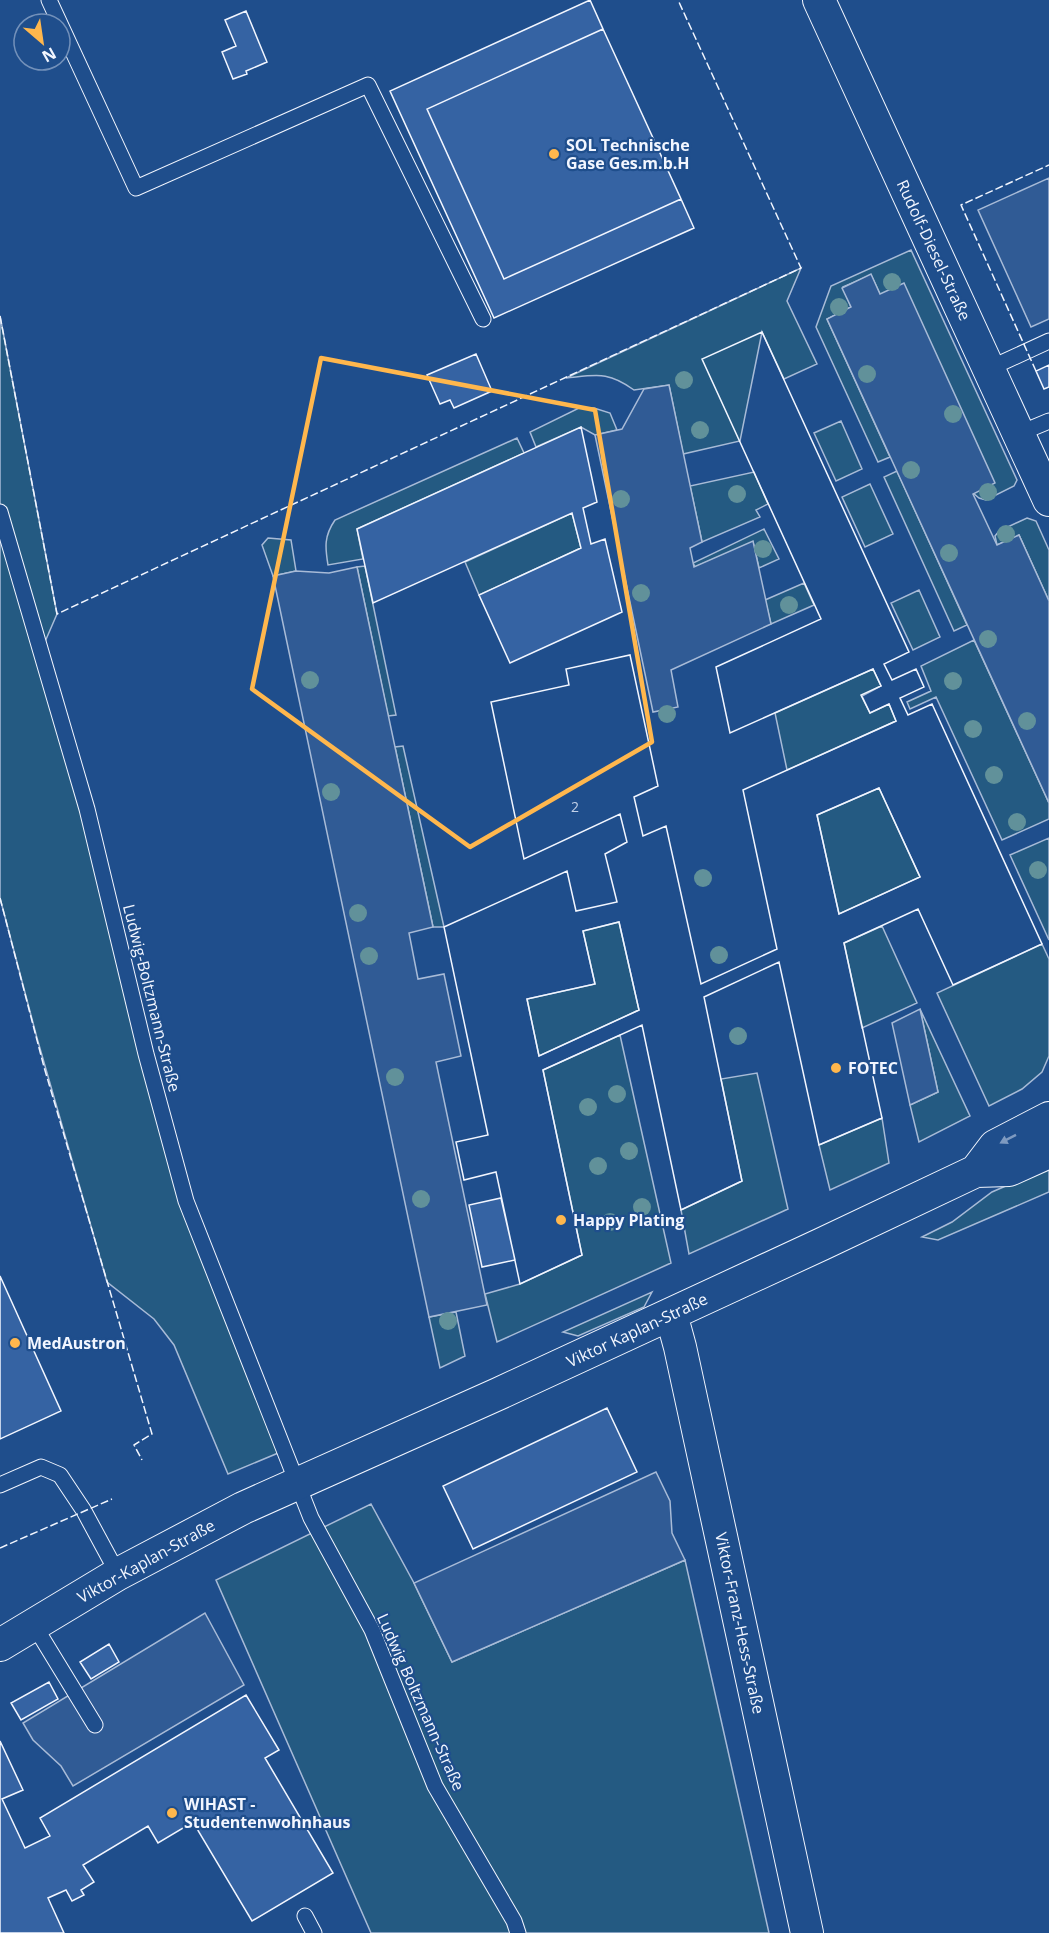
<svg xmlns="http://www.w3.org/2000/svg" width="1049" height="1933" font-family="'Open Sans',sans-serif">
	<rect width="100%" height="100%" fill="#1f4e8c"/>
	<path fill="#245a82" stroke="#a8bbd7" stroke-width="1.5" d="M911,250l106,230 -3,6 -28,14 -7,-2 -6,-5 21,-10 -114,-189 -9,-19 -28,12 8,20 -24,12 63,138 -12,5 -62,-135 15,-41z
		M801,268l-14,33 30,63 -33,15 -22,-47 -22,109 -57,13 -14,-69 -35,5c-26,-19 -37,-15 -68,-12z
		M0,316l57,298 -16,37 145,550 97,250 -55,23 -54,-129 -20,-26 -47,-37 -70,-244 -37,-140z
		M579,408h15l16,5 7,17 -22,5 -14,-8 -45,20 -6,-15z
		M841,421l21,48 -26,12 -22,-48z
		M517,438l7,15 -167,76 6,30 -35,6c-3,-18 -4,-29 7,-45z
		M897,471l70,154 -13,6 -70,-154z
		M754,472l14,32 -12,6 4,7 -58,25 -12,-56z
		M870,484l23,50 -28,13 -23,-50z
		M572,513l9,35 -102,47 -14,-33z
		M1027,518l9,3 13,29v51l-30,-66 -22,10 -2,-9 4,-5z
		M764,529l15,30 -20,9 -6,-26 -58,25 -2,-4z
		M268,538l23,2 5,31 -23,5 -11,-31z
		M365,566l31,149 -8,1 -31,-149z
		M804,583l10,22 -43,19 -6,-24z
		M919,590l21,47 -27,13 -22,-47z
		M974,640l75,163v16l-47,21 -66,-143 -26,12 -3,-7 24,-11 -10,-25z
		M873,669l8,17 -19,10 8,17 19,-9 7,17 -109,49 -12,-57z
		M403,746l41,181h-11l-38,-180z
		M879,788l41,89 -81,37 -22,-99z
		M1049,838v102l-39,-85z
		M619,922l20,88 -100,46 -12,-57 68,-15 -12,-53z
		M882,926l35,77 -55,25 -18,-85z
		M1042,944l7,15v97l-7,16 -20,17 -33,17 -52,-113z
		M920,1009l50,107 -51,26 -9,-37 28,-13z
		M620,1035l51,228 -174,79 -12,-48 35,-10 62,-29 -39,-185z
		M757,1073l31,136 -99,45 -8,-44 61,-29 -21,-102z
		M882,1118l7,45 -59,27 -11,-45z
		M1049,1167v25l-111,48 -16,-3 30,-15 40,-30z
		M652,1292l-8,15 -66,29 -15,-4z
		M456,1312l9,44 -25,12 -11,-51z
		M371,1504l43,79 38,79 233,-102 84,373h-398l-155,-353z"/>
	<path fill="#305b95" stroke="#a8bbd7" stroke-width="1.5" d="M1049,178v141l-18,8 -53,-117z
		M871,274l9,20 24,-11 91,200 -22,11 24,51 22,-10 30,66v202l-222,-484 24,-12 -9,-19z
		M669,385l33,157 -12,6 4,19 59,-26 18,83 -100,46 7,37 -25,5 -58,-277 27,-6 22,-40z
		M357,567l76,360 -24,6 9,46 26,-5 17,82 -25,6 51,243 -58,12 -156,-741 23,-5 33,2z
		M920,1009l18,83 -28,13 -18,-82z
		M656,1472l14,29 2,32 13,27 -233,102 -38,-79z
		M205,1613l39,72 -171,101 -12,-20 -28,-26 -10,-17z"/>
	<path fill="#3563a3" stroke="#f2f6ff" stroke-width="1.5" fill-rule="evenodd" d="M590,0l13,29 -176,80 77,170 177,-80 13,29 -200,90 -104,-227z
		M246,11l21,51 -21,9 1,3 -14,5 -11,-27 14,-6 -11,-26z
		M603,29l78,170 -177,80 -77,-170z
		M762,332l147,320 -25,12 8,16 24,-11 8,18 -24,11 8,17 24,-11 110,240 -89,41 -35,-76 -74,34 38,175 -63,27 -40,-183 -75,35 38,184 -61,29 -39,-185 -99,45 39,185 -62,29 -24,-112 -32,8 -8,-38 32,-7 -44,-208 123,-56 9,40 41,-9 -12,-48 22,-12 -7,-28 -96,45 -33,-157 78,-17 -3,-16 64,-14 28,131 -24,11 9,39 23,-10 35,158 76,-35 -34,-159 153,-69 -7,-17 -19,9 -9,-18 20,-9 -8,-17 -143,64 -14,-66 105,-48 -119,-260zM879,788l41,89 -81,37 -22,-99zM619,922l20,88 -100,46 -12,-57 68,-15 -12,-53z
		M762,332l147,320 -25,12 8,16 24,-11 8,18 -24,11 8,17 24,-11 110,240 -89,41 -35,-76 -74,34 38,175 -63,27 -40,-183 -75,35 38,184 -61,29 -39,-185 -99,45 39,185 -62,29 -24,-112 -32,8 -8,-38 32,-7 -44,-208 123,-56 9,40 41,-9 -12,-48 22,-12 -7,-28 -96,45 -33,-157 78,-17 -3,-16 64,-14 28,131 -24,11 9,39 23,-10 35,158 76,-35 -34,-159 153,-69 -7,-17 -19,9 -9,-18 20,-9 -8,-17 -143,64 -14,-66 105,-48 -119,-260zM879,788l41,89 -81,37 -22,-99zM619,922l20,88 -100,46 -12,-57 68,-15 -12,-53z
		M476,354l16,37 -38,17 -4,-8 -10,4 -13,-29z
		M1049,365v22l-5,2 -8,-18z
		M581,427l16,75 -14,6 8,36 14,-5 17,73 -112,51 -31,-68 102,-47 -9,-35 -199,90 -16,-74z
		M501,1198l14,62 -33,7 -13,-62z
		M0,1276l61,135 -61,28z
		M607,1408l30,64 -164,77 -30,-63z
		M109,1644l10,18 -28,17 -11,-17z
		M49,1682l9,17 -37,21 -10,-17z
		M246,1695l33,55 -14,8 68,115 -81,48 -59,-99 -35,21 -10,-17 -65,39 11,17 -13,8 3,5 -12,6 -6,-11 -18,8 16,35h-64v-192l23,49 -21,9 23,49 25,-12 -10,-18z"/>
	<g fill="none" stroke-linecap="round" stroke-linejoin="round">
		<g stroke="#f2f6ff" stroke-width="17">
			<path id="lane" d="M49,0l87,188 232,-103 115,234
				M988,369l61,-28
				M1018,434l31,-13
				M0,512l87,297 59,245 40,147 125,317 61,112 63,156 79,135 4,12
				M0,1485l41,-18 19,8 24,36 34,63
				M34,1625l61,100
				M305,1916l9,17"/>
		</g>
		<g stroke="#f2f6ff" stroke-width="34">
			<path id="street" d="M819,0l230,500
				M976,1171l19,-25 54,-28
				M671,1314l9,33 127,586
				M0,1645l118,-71 125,-66 255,-114 324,-150 154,-73 33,-1 40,-18"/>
		</g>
		<use href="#lane" stroke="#1f4e8c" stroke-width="15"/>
		<use href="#street" stroke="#1f4e8c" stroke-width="32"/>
		<path stroke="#f2f6ff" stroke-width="1.5" stroke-dasharray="8 3" stroke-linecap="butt" d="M0,316l57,298 744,-346 -123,-268
			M1036,371l-75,-166 88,-40
			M0,898l44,169 108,367 -18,11 8,15
			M0,1548l112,-49"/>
	</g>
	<g fill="#61919a">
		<circle cx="892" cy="282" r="9"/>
		<circle cx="839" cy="307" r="9"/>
		<circle cx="867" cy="374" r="9"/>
		<circle cx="684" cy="380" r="9"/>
		<circle cx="953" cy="414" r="9"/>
		<circle cx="700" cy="430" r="9"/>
		<circle cx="911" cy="470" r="9"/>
		<circle cx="988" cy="492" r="9"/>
		<circle cx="737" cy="494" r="9"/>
		<circle cx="621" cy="499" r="9"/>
		<circle cx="1006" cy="534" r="9"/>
		<circle cx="763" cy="549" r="9"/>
		<circle cx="949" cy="553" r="9"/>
		<circle cx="641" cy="593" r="9"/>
		<circle cx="789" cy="605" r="9"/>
		<circle cx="988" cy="639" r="9"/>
		<circle cx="310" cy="680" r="9"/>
		<circle cx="953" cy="681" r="9"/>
		<circle cx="667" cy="714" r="9"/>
		<circle cx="1027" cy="721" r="9"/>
		<circle cx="973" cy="729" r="9"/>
		<circle cx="994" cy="775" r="9"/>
		<circle cx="331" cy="792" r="9"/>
		<circle cx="1017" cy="822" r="9"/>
		<circle cx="1038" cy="870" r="9"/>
		<circle cx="703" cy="878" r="9"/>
		<circle cx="358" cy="913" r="9"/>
		<circle cx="719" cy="955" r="9"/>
		<circle cx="369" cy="956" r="9"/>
		<circle cx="738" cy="1036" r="9"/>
		<circle cx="395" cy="1077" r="9"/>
		<circle cx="617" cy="1094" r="9"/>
		<circle cx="588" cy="1107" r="9"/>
		<circle cx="629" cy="1151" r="9"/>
		<circle cx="598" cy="1166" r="9"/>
		<circle cx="421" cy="1199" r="9"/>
		<circle cx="642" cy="1207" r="9"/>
		<circle cx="610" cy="1222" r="9"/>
		<circle cx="448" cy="1321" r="9"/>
	</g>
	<defs><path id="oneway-solid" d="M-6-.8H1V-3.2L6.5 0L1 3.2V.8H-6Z" transform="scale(1.5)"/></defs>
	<use fill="#7e9ac0" href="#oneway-solid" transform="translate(1008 1139) rotate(153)"/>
	<path fill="none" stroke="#ffb74d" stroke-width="4.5" stroke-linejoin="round" d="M321,358l274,52 57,332 -182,105 -218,-158z"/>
	<g fill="#ffb74d" stroke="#1f4e8c" stroke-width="2">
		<circle cx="554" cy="154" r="6"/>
		<circle cx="836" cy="1068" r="6"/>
		<circle cx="561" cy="1220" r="6"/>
		<circle cx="15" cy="1343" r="6"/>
		<circle cx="172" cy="1813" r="6"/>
	</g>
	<g text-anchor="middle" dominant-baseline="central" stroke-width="4.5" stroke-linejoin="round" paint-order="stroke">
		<g font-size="14" fill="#c3d1e8">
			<text x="575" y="806">2</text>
		</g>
		<g font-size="16" font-weight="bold" fill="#f2f6ff" stroke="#1f4e8c" text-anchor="start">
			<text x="566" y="145">SOL Technische<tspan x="566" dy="18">Gase Ges.m.b.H</tspan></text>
			<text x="848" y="1068">FOTEC</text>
			<text x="573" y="1220">Happy Plating</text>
			<text x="27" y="1343">MedAustron</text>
			<text x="184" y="1804">WIHAST -<tspan x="184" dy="18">Studentenwohnhaus</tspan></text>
		</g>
		<g font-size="16" fill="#f2f6ff" stroke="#1f4e8c">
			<text transform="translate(934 250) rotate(65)">Rudolf-Diesel-Straße</text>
			<text transform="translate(152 998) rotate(76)">Ludwig-Boltzmann-Straße</text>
			<text transform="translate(637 1330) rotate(-25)">Viktor Kaplan-Straße</text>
			<text transform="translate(146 1561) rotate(-29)">Viktor-Kaplan-Straße</text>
			<text transform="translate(740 1623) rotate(78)">Viktor-Franz-Hess-Straße</text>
			<text transform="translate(421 1702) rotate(66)">Ludwig Boltzmann-Straße</text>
		</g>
	</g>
	<g transform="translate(42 42) rotate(151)"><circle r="28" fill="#1f4e8c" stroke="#7391ba" stroke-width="1.5"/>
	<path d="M0-4.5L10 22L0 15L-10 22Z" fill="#ffb74d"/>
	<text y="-9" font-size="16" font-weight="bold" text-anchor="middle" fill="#f2f6ff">N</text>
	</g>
</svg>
